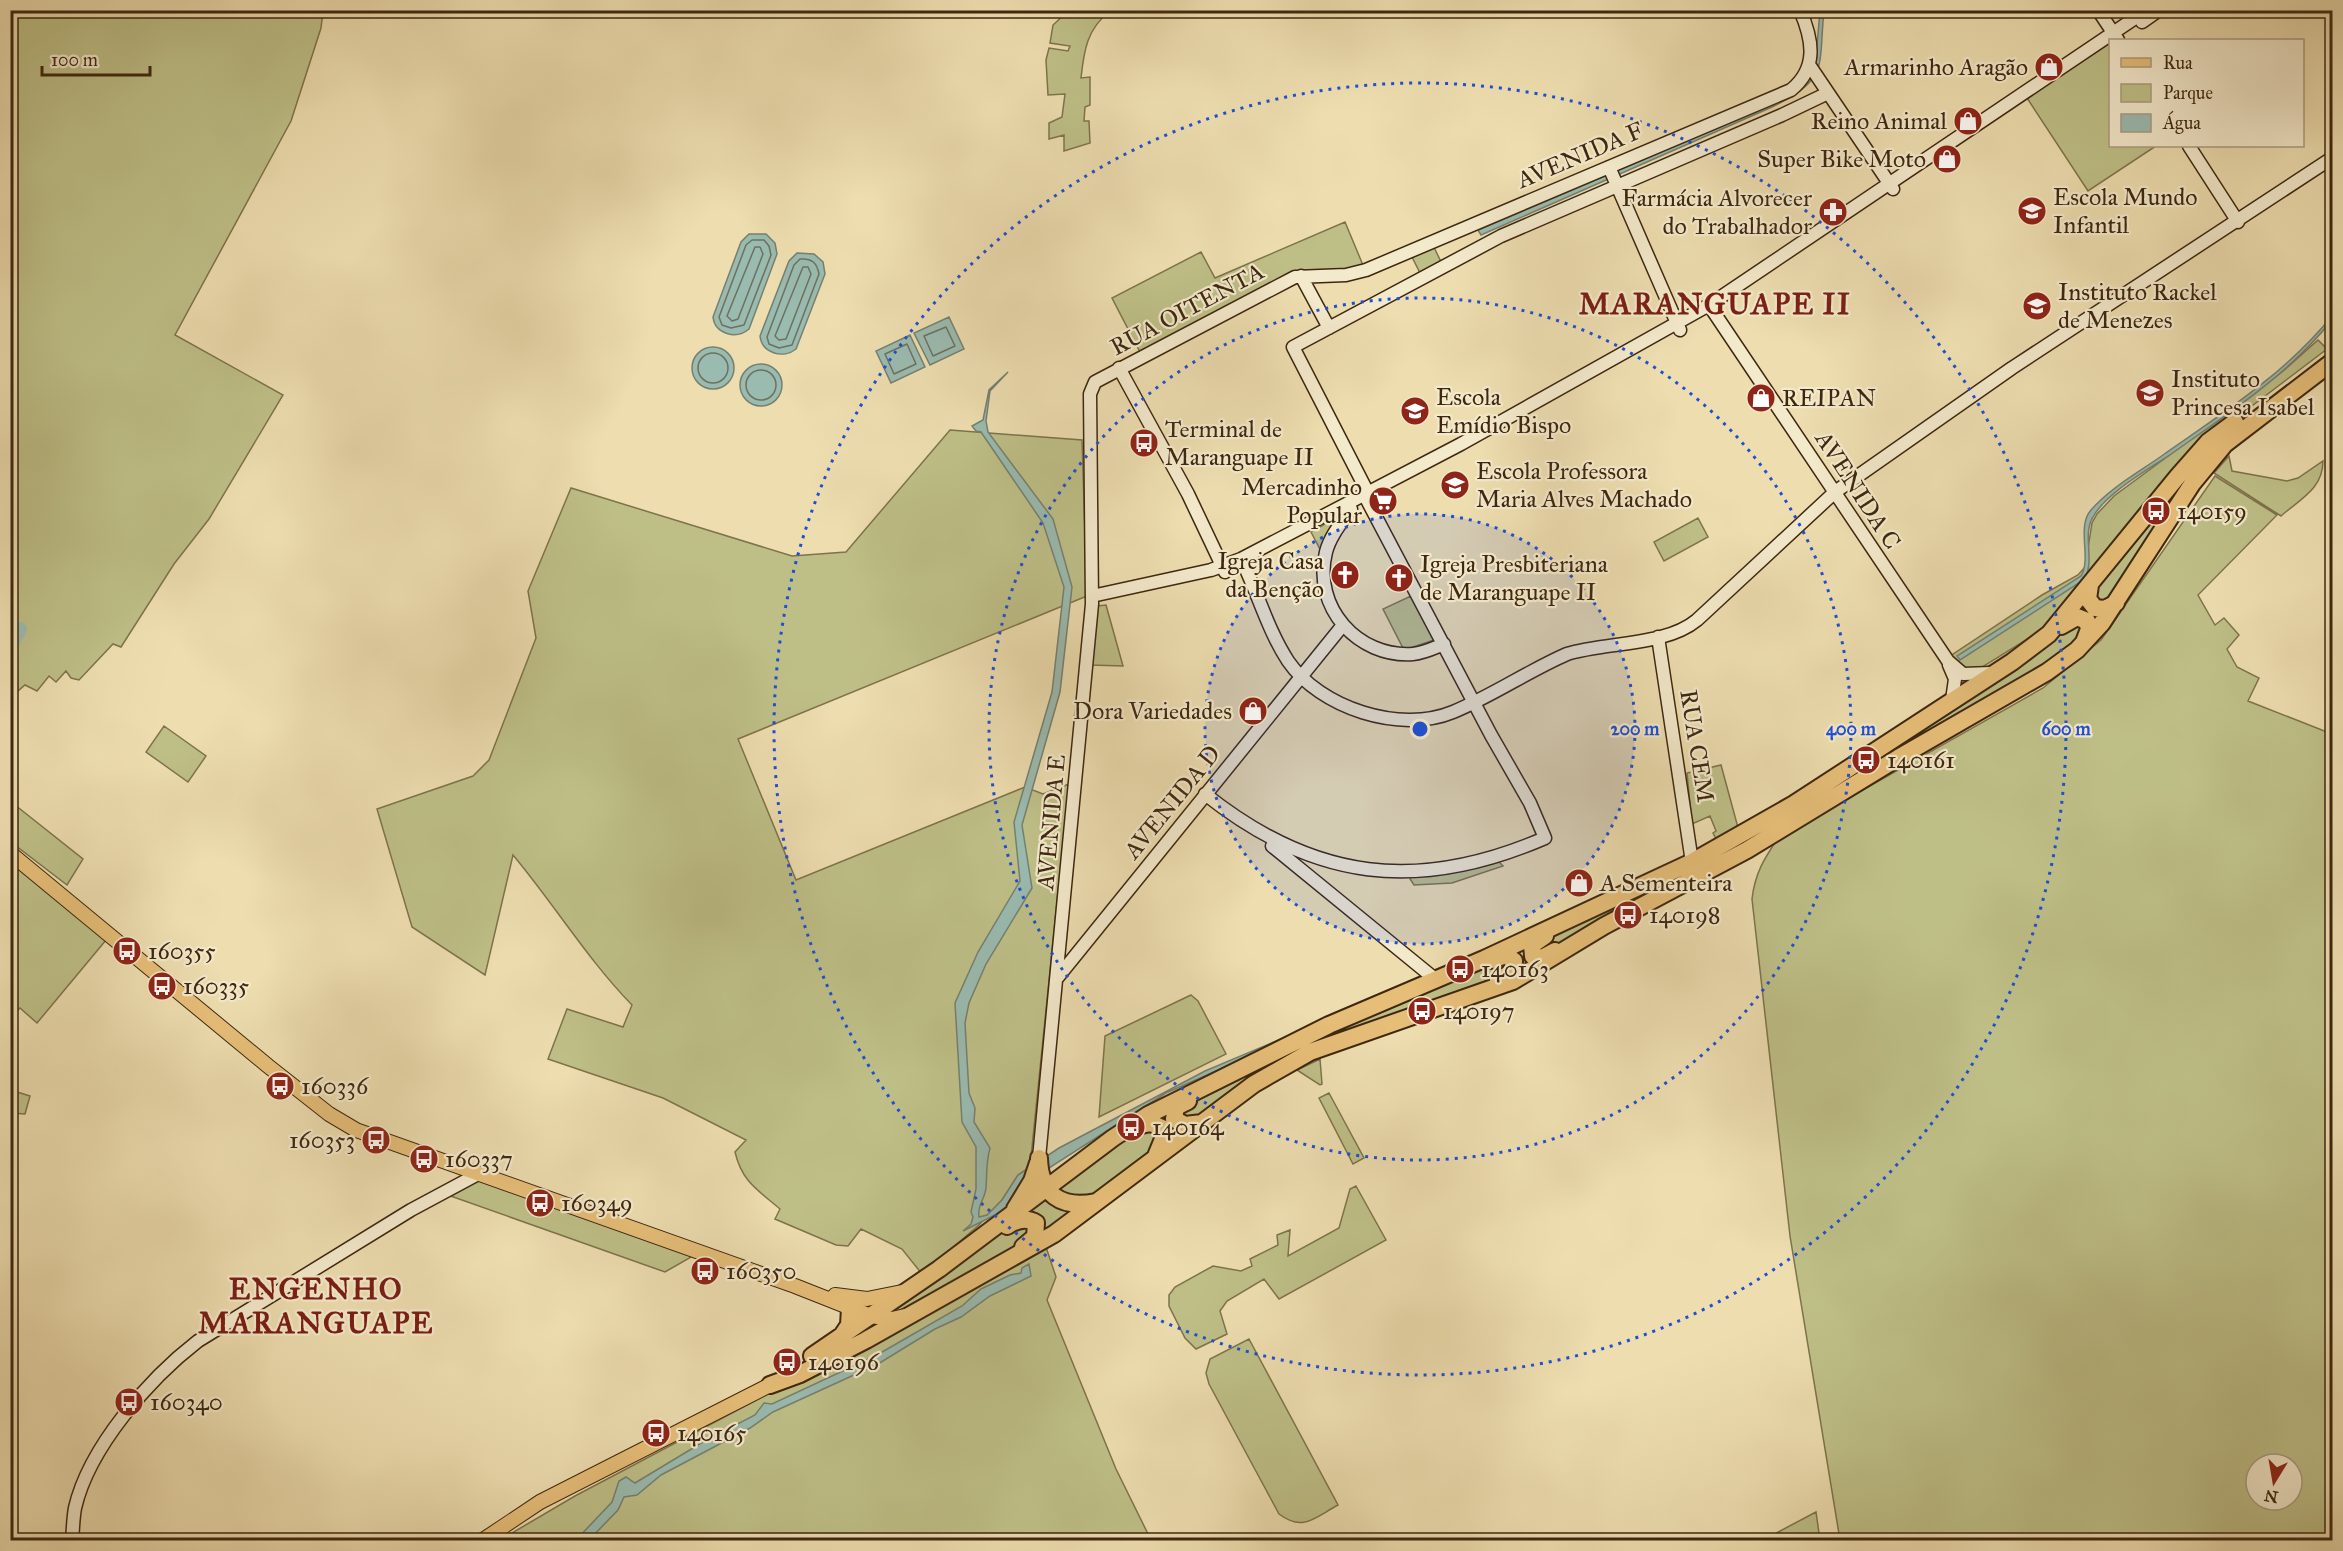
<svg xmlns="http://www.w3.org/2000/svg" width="2343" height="1551" font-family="'IM FELL Great Primer',serif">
	<rect width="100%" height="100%" fill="#edddaf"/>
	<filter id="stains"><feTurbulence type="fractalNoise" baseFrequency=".00333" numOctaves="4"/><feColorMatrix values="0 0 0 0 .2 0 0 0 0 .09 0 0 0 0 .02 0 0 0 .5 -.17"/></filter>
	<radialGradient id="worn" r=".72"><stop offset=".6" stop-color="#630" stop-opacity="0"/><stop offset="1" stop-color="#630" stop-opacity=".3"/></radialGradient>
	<path fill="#bebf87" stroke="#7e734c" stroke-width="1.5" fill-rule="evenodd" d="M11,10l312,1 -2,17 -30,93 -116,214 108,60 -74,124 -35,45 -53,83 -8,-3 -34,36 -8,-2 -5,-7 -10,11 -7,-6 -12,15 -12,-6 -14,12z
		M1069,10l41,1c-23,18 -26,39 -29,67l9,-1v28l-5,2 -1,14h5l1,22 -26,8v-16l-15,4v-16l13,-6 3,-23 -17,1 -2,-35 3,-12 19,3 2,-5 -20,-3 3,-18z
		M2110,43v103h46l-68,45 -61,-93z
		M1345,222l20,48 -68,6 -155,80 -30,-58 89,-46 14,26z
		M1431,241l12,25 -21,11 -13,-26z
		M2318,340l9,9 -120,91 -148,174 -22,19 -61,38h-11l-15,-15 92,-61 36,-20 7,-8 7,-44 5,-9 17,-18 168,-124z
		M950,430l132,10 5,156 -349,143 58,141 229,-93 18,7 26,-10 -39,383 -12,8 -16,25 -23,25 -57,49 -20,-25 -41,-20 -13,17 -12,-1 -61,-26 5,-10c-22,-19 -38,-27 -45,-57l11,-12 -83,-42 -115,-39 19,-50 56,18 9,-22c-44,-45 -78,-101 -119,-150l-28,120 -73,-48 -35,-118 96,-33 16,-16 47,-122 -8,-47 43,-103 221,68 54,-4z
		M2229,456l3,15 55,10 11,-3 25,-17c0,28 -23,38 -42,55l-67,-43z
		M2203,459l-85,140 -19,9 -9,-15z
		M2215,476l62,39 -79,80 17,30 9,-7 15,17 -12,14 10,18 22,11 -11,23 84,33v806h-492l-50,-304 -38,-337c3,-26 12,-40 26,-61l265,-150 58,-48zM2256,1464h36v36h-36z
		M1349,510l-26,45 -12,-23z
		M1698,518l10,19 -44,24 -10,-19z
		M1411,596l26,43 -33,11 -21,-41z
		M1106,605l17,61 -33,-1 7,-59z
		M2086,621l-4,21 -335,208 -215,109 21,-29 167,-83 -7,-14 3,-2 -6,-15 -18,8 -5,-51 34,-8 19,70 329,-213z
		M164,726l42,30 -18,26 -42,-30z
		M10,801l73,58 -16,26 -56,-43z
		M10,862l96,78 -69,83 -17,-15 -5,5 -4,-4z
		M1499,862l4,4 -51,17 -38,2 -4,-6 1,-3 36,-2z
		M1506,956l3,18 -212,84 -76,52 -46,11 16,-29z
		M1191,995l7,6 28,53 -127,63 6,-81z
		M1320,1059l2,25 -2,1 -23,-15z
		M14,1091l16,5 -5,18 -14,-1v-19z
		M1329,1093l35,65 -11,6 -34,-66z
		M1149,1126l14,8 -22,31 -56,36 -33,-10 57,-43z
		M480,1173l220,79 -35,20 -220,-78z
		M1356,1186l30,54 -107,59 -15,-20 -37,22 -7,10 7,23 -31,15 -11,-11 -16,-32v-11l6,-8 38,-21 28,5 11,-5 -2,-7 28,-14 -1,-10 13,-5 -2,26 51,-28 11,-39z
		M1047,1196l34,13 -44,31 6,-12 -31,-8z
		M1034,1225l-15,23 -109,63 -24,5 2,-6 122,-83z
		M1046,1247l10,30 -9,23 69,169 35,71h-651l75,-44z
		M1249,1339l89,166c-24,13 -35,27 -59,9l-70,-130 -3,-11 4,-14z
		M1816,1512l4,28h-57z"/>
	<path fill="#9abbb0" stroke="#758070" stroke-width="1.5" d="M1820,11h4c-6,56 6,68 -52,96l-291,128 -3,-5 318,-139 15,-14 4,-9z
		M749,234h17l9,9 2,11 -28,75c-13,11 -34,5 -36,-12l28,-75z
		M797,253l17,1 9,8 2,12 -29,75c-12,10 -34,5 -36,-13l29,-75z
		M2332,316v4c-44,55 -104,94 -161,134 -22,15 -65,39 -78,63 -11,18 2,42 -8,62l-125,81 -3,-4 124,-80c11,-18 -5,-49 10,-66 19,-22 48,-38 72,-55 60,-42 123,-82 169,-139z
		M949,317l15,32 -34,16 -16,-32z
		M910,335l15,32 -34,16 -15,-32z
		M692 368a21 21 0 1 1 42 0a21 21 0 1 1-42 0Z
		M740 385a21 21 0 1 1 42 0a21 21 0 1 1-42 0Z
		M1008,372l-18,19 -4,30 2,11 65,87 19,68 -12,105 -38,133 10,63 -46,76 -17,39 -4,20 4,70 6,15 -1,14 16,26c-4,14 -3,26 -4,40 -1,11 -9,17 -7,29l8,-2 15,-15 16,-25 41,-27 146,-77 192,-81 29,-16 2,4 -262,115 -139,89 -20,27 -44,22 8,-7 2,-7 -2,-5 5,-23v-42l-14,-25 -7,-119 23,-51 42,-71 -6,-59 38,-130 12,-105 -21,-64 -62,-91 -5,-1 -4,-5 11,-6 6,-30z
		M1029,1264l2,12 -41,20 -29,21 -26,12 -57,35 -105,48 -23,16 -89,47 -24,20 -13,2 -6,13 -29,30h-13l36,-38 7,-21 7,-4 9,6 68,-41 52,-27 9,-12 8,1 105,-49 85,-49 19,-17 29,-14 11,-2 1,-5z"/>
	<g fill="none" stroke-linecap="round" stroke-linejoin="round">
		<path stroke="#6c7160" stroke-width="1.5" d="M752,240h12l5,6 2,9 -27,70 -13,3 -9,-3 -3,-8 27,-72z
			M755,247h5l3,7 -25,65 -6,2 -5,-5z
			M800,259c12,-1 17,4 19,15l-27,71 -13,3 -10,-4 -2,-7 27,-72z
			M803,267h5l3,7 -25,65 -7,1 -4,-4z
			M946,327l9,19 -22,10 -9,-20z
			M907,344l9,20 -22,10 -9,-20z
			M698 368a15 15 0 1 1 30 0a15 15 0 1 1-30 0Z
			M746 385a15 15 0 1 1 30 0a15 15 0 1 1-30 0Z"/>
		<path stroke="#9abbb0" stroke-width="14" d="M10,648l10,-19"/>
		<g stroke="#3e2710" stroke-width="15">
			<path id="secondary" d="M2098,10l20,30
				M2142,22l17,-12
				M1810,66l83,123
				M2189,146l49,76
				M1609,167l71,163
				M1301,276l28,52
				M1713,311l235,350 15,13 28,-1
				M1119,368l69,126 37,78
				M1351,509c-9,13 -21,27 -25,43 -14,55 32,106 87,102 11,-1 21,-6 31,-10
				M1244,565c15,32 25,67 44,96 32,47 112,73 165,51 39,-16 75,-41 114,-58 39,-12 99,-8 130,-34l138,-128 177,-124 320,-210
				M1092,596l119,-26 30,-11 220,-115 248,-139 438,-295
				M1658,637l34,225
				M1949,665l6,14 -3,21
				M1205,794c109,87 213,99 340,44l-15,-35 -39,-68 -124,-235 1,-7 -75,-146 208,-111 281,-121 46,-22
				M1272,846l163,133
				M1058,977l285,-352
				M1039,1158l53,-554 -2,-210 5,-12 200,-105 51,-2 20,-5 425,-180c27,-22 22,-50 9,-80
				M72,1540c1,-10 1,-21 3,-32 14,-61 75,-130 123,-167l213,-131 69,-37"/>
		</g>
		<g stroke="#3e2710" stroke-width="16">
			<path id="primary" d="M10,853l258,213 61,48 27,16 439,156 76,30 21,3 13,-3
				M835,1295l32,4 35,-7
				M483,1540l57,-38 230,-117"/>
		</g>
		<g stroke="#3e2710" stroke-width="20">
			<path id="highway" d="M2090,585l-2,14 7,9 10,1 11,-6
				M2061,626l16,-9 10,4 2,8 -5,13
				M1545,936l-13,9 1,11 7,3 15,-8
				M1492,960l14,-5 8,6 -1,11 -15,8
				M1188,1101l-12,6 -2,12 11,6 17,-2
				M1136,1126l15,-3 11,5 1,11 -7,17
				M1039,1158c1,37 22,51 57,44
				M1015,1209l17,-28 6,-18
				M1007,1226c9,-6 20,-9 29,-3l-1,14 -12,10
				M841,1337l8,-12 1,-17
				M812,1356l127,-87 174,-131 35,-23 181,-90 155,-66 208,-97 102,-58 218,-142 37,-28 129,-158 30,-34 27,-20
				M770,1385l30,-11 66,-34 188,-106 200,-150 56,-32 203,-71 91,-55 143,-76 151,-92 149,-86 30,-22 25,-27 90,-139 33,-40 107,-82"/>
		</g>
		<use href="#secondary" stroke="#f3e9cb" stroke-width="12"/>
		<use href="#primary" stroke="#e6be78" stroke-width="14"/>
		<use href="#highway" stroke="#e6be78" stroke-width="16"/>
	</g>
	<circle cx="1420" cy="729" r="215" fill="#1d4ed8" fill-opacity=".12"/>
	<g fill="none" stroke="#1d4ed8" stroke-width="3" stroke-dasharray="3 6">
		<circle cx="1420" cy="729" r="215"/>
		<circle cx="1420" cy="729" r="431"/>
		<circle cx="1420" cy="729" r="646"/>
	</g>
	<defs>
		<g id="shop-disc" transform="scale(1.5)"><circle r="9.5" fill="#8f2418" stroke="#f3e9cb"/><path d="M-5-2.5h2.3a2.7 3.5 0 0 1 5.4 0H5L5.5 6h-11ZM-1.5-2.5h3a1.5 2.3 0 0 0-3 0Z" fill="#fff"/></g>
		<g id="school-disc" transform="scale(1.5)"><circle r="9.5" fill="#8f2418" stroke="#f3e9cb"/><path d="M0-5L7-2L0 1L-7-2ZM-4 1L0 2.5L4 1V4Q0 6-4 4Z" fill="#fff"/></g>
		<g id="pharmacy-disc" transform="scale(1.5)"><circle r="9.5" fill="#8f2418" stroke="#f3e9cb"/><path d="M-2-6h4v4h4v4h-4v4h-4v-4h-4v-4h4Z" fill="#fff"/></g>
		<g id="bus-disc" transform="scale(1.5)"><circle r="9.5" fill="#8f2418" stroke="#f3e9cb"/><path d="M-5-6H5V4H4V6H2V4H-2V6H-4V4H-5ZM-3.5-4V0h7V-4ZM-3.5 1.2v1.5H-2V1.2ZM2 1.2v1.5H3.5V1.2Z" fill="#fff"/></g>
		<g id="supermarket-disc" transform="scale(1.5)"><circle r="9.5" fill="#8f2418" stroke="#f3e9cb"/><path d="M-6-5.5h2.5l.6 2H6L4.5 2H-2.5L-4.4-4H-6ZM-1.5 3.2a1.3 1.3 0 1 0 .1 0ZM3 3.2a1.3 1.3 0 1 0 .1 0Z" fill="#fff"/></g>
		<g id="church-disc" transform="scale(1.5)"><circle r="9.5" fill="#8f2418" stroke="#f3e9cb"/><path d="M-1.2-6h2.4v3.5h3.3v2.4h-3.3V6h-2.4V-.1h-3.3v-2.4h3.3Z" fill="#fff"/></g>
	</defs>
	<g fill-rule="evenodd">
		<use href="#shop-disc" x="2049" y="67"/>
		<use href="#shop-disc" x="1968" y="121"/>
		<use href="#shop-disc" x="1947" y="159"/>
		<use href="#school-disc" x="2032" y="211"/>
		<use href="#pharmacy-disc" x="1833" y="212"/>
		<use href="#school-disc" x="2037" y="306"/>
		<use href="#school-disc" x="2150" y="393"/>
		<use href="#shop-disc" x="1761" y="398"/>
		<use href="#school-disc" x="1415" y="411"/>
		<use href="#bus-disc" x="1144" y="443"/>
		<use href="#school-disc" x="1455" y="485"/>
		<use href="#supermarket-disc" x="1383" y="501"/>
		<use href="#bus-disc" x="2156" y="511"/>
		<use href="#church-disc" x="1345" y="575"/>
		<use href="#church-disc" x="1399" y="578"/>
		<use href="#shop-disc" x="1253" y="711"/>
		<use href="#bus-disc" x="1866" y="760"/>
		<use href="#shop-disc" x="1579" y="883"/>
		<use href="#bus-disc" x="1628" y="915"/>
		<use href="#bus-disc" x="127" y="951"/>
		<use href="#bus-disc" x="1460" y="969"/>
		<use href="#bus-disc" x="162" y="986"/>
		<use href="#bus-disc" x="1422" y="1011"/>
		<use href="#bus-disc" x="280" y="1086"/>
		<use href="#bus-disc" x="1131" y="1127"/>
		<use href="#bus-disc" x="376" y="1140"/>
		<use href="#bus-disc" x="424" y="1159"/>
		<use href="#bus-disc" x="540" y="1203"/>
		<use href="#bus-disc" x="705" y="1271"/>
		<use href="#bus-disc" x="787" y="1362"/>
		<use href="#bus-disc" x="129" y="1402"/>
		<use href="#bus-disc" x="656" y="1433"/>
	</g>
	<g text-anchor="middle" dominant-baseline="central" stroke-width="4.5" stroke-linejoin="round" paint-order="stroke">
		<g font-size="24" fill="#3e2710" stroke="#f3e9cb" text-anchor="start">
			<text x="2028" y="67" text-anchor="end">Armarinho Aragão</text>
			<text x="1947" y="121" text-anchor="end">Reino Animal</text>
			<text x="1926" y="159" text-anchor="end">Super Bike Moto</text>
			<text x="2053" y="197">Escola Mundo<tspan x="2053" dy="28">Infantil</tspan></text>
			<text x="1812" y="198" text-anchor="end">Farmácia Alvorecer<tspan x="1812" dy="28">do Trabalhador</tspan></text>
			<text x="2058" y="292">Instituto Rackel<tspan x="2058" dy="28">de Menezes</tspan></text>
			<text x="2171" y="379">Instituto<tspan x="2171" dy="28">Princesa Isabel</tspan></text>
			<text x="1436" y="397">Escola<tspan x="1436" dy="28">Emídio Bispo</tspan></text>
			<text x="1782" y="398">REIPAN</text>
			<text x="1165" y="429">Terminal de<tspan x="1165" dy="28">Maranguape II</tspan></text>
			<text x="1476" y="471">Escola Professora<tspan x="1476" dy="28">Maria Alves Machado</tspan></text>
			<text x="1362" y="487" text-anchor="end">Mercadinho<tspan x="1362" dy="28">Popular</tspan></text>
			<text x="2177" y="511">140159</text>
			<text x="1324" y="561" text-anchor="end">Igreja Casa<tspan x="1324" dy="28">da Benção</tspan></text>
			<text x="1420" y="564">Igreja Presbiteriana<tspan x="1420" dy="28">de Maranguape II</tspan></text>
			<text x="1232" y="711" text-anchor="end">Dora Variedades</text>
			<text x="1887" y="760">140161</text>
			<text x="1600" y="883">A Sementeira</text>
			<text x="1649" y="915">140198</text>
			<text x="148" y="951">160355</text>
			<text x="1481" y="969">140163</text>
			<text x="183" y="986">160335</text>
			<text x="1443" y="1011">140197</text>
			<text x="301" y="1086">160336</text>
			<text x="1152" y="1127">140164</text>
			<text x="355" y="1140" text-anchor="end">160353</text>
			<text x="445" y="1159">160337</text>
			<text x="561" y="1203">160349</text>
			<text x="726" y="1271">160350</text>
			<text x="808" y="1362">140196</text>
			<text x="150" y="1402">160340</text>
			<text x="677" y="1433">140165</text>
		</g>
		<g font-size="24" fill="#3e2710" stroke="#f3e9cb">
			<text transform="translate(1580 155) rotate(-23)">AVENIDA F</text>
			<text transform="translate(1187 309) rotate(-28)">RUA OITENTA</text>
			<text transform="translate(1858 490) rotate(57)">AVENIDA C</text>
			<text transform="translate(1697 746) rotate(81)">RUA CEM</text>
			<text transform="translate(1172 802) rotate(-51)">AVENIDA D</text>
			<text transform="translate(1051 822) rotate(-85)">AVENIDA E</text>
		</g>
		<g font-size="30" font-weight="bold" letter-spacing="1.5" fill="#7a1f14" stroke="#f3e9cb">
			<text x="1715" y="304">MARANGUAPE II</text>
			<text x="316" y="1289">ENGENHO<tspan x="316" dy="34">MARANGUAPE</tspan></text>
		</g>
	</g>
	<circle cx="1420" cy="729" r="9" fill="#1d4ed8" stroke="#f3e9cb" stroke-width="3"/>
	<g font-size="18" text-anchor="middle" font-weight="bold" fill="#1d4ed8" stroke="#f3e9cb" stroke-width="4.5" stroke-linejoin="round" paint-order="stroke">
		<text x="1635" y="735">200 m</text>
		<text x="1851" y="735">400 m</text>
		<text x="2066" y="735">600 m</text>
	</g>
	<rect width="2343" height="1551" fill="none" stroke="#edddaf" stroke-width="36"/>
	<rect x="12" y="12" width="2319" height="1527" fill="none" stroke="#3e2710" stroke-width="3"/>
	<rect x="18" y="18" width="2307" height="1515" fill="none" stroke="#3e2710" stroke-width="1.5"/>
	<rect x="2109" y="39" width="195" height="108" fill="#f3e9cb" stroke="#ab9b80" stroke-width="1.5"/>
	<rect x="2121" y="58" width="30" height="9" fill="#e6be78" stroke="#ab9b80" stroke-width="1.5"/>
	<text x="2163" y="69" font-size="18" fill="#3e2710">Rua</text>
	<rect x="2121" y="84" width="30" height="18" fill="#bebf87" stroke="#ab9b80" stroke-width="1.5"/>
	<text x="2163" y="99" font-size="18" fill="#3e2710">Parque</text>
	<rect x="2121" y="114" width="30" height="18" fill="#9abbb0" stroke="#ab9b80" stroke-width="1.5"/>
	<text x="2163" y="129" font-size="18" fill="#3e2710">Água</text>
	<g transform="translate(2274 1482) rotate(191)"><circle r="28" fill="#f3e9cb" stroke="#ab9b80" stroke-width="1.5"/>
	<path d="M0-4.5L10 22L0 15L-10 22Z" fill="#8f2418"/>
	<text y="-9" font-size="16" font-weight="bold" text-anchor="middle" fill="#3e2710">N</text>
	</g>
	<path d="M42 66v9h108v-9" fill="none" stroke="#3e2710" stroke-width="3"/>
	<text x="51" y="66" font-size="18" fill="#3e2710" stroke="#f3e9cb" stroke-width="4.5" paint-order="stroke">100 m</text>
	<rect width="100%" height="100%" filter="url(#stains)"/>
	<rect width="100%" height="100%" fill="url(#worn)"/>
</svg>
